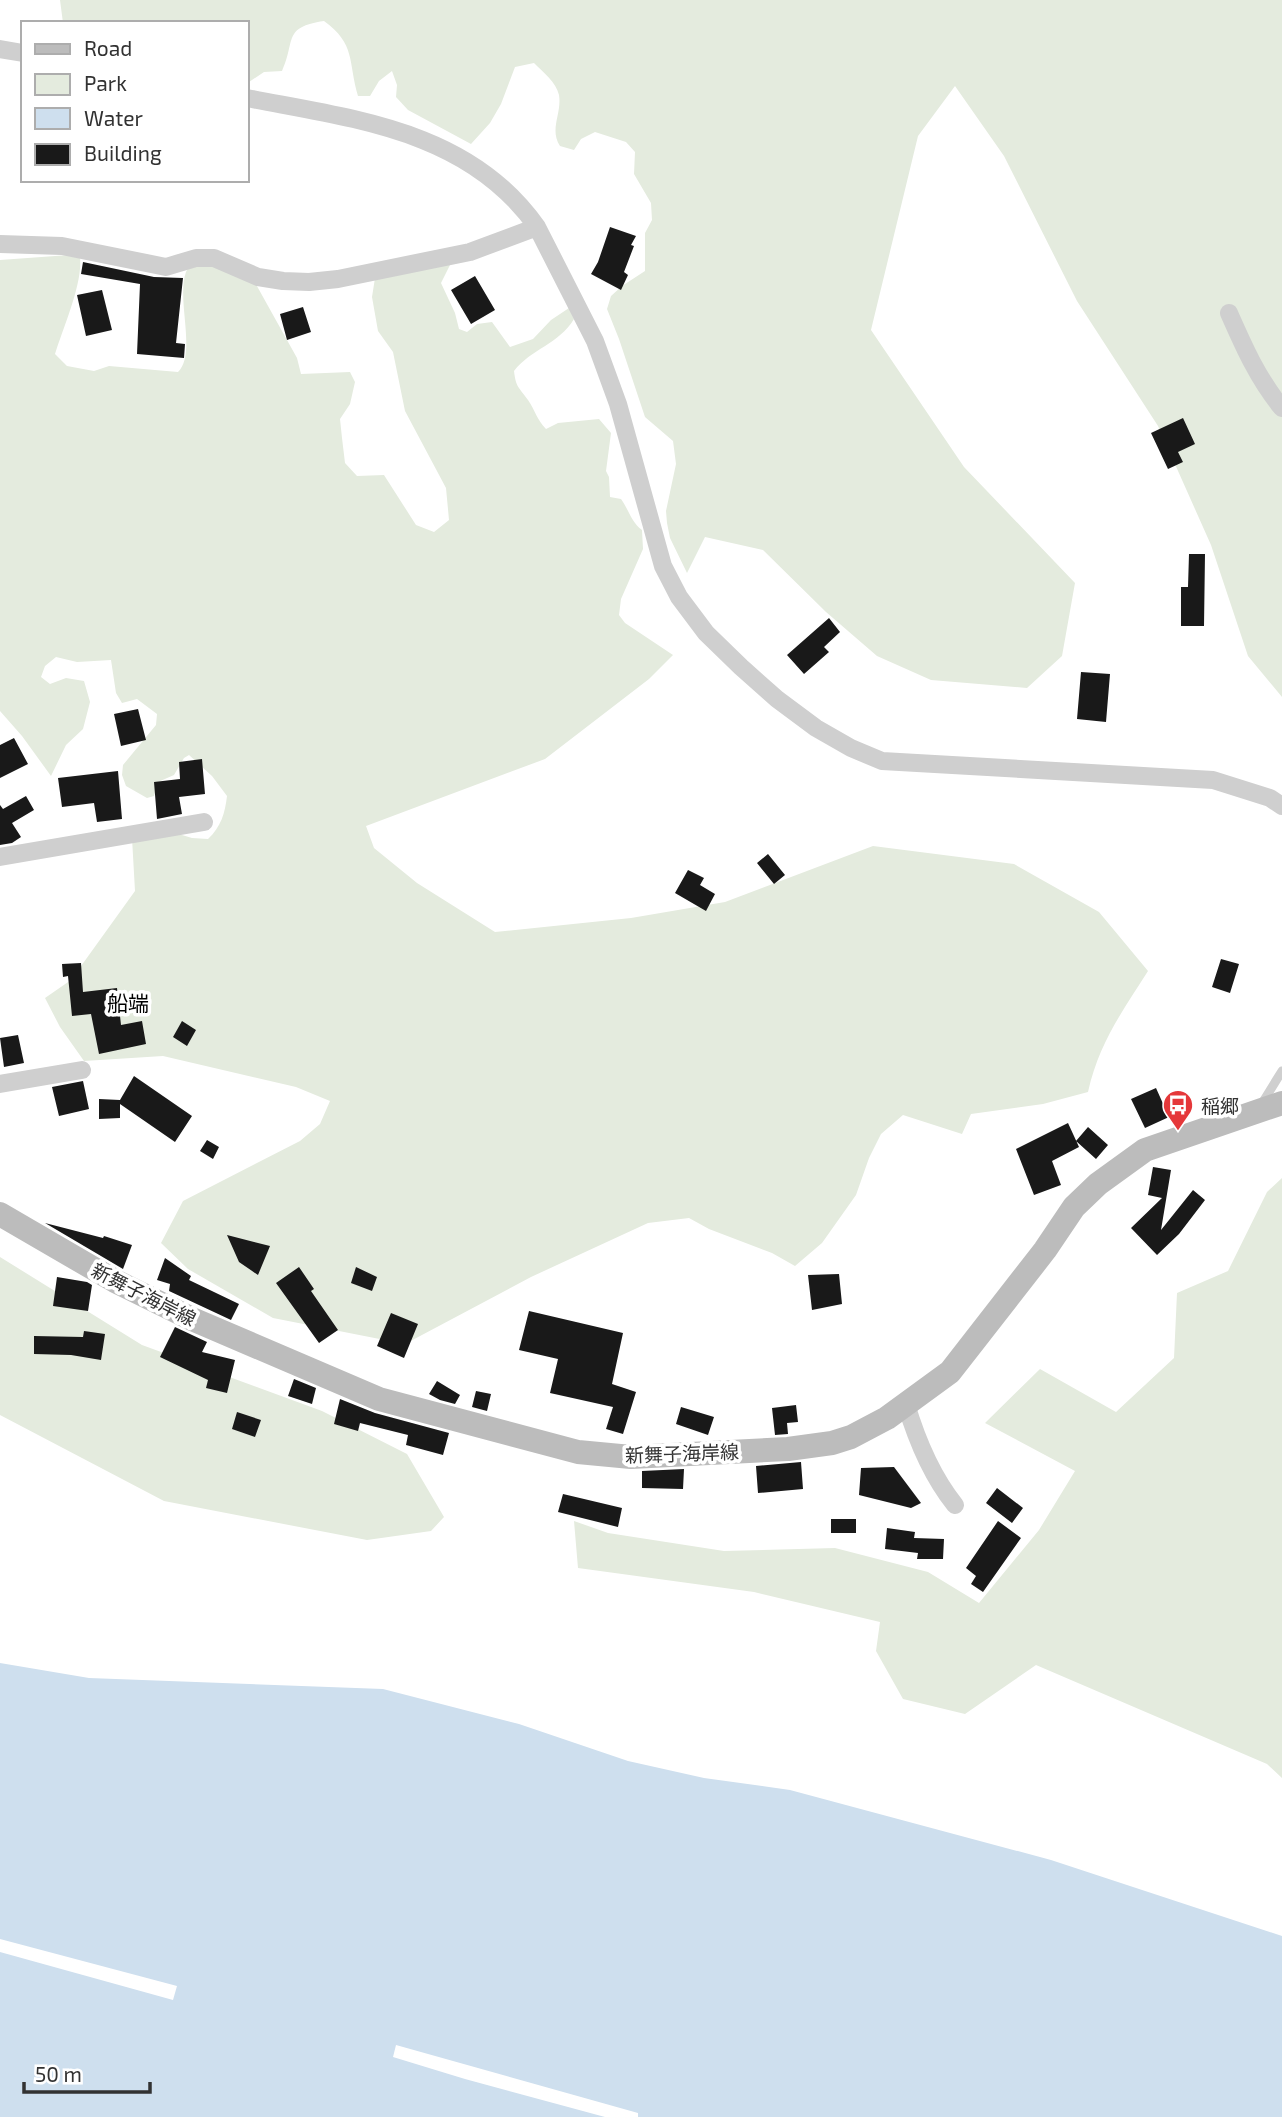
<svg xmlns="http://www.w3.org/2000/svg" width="1282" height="2117" font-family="'Exo 2','Noto Sans JP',sans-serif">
	<rect width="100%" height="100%" fill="#fff"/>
	<path fill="#e4ebde" d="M60,0h1222v697l-34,-41 -37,-111 -53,-119 -81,-125 -73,-145 -49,-70 -37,50 -47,194 93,137 111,116 -13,73 -35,32 -96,-8 -54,-24 -51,-44 -63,-62 -58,-13 -18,36 -17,-35 -3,-15 -1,-12 10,-47 -3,-23 -28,-24 -26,-78 -12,-30 4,-13 11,-10 23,-15v-38l7,-13 -1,-17 -17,-29 1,-22 -9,-10 -31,-10 -14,7 -7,11 -14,-4c-11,-17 2,-32 -1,-51 -3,-13 -16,-23 -25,-32l-19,4 -14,37 -11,19 -19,21 -63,-34 -12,-13 1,-12 -5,-14 -13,10 -9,15h-12c-10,-34 -2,-52 -34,-75 -42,6 -28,20 -42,50l-18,1 -15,10 -2,-1v-58h-184z
		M69,255l11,2c3,26 -17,71 -25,97l12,12 27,5 15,-5 69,6c19,-19 -2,-73 8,-100 3,-7 10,-11 16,-15l51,22 44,79 4,16 49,-2 5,10 -5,22 -10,15 2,19 3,25 12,13 27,-1 32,50 18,7 15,-12 -3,-32 -41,-77 -12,-59 -15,-21 -6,-34 3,-19 76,-15 -10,20 14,30 4,16 8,3 10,-8 15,-2 18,25 23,-8 18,-19 18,-12 5,11c-15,25 -43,30 -60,52 2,17 5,16 14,29 7,10 9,20 18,29l12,-6 41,-4 12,14 -5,38 3,6 1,20 11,2c8,11 10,23 21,31l1,19 -22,50 -2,16 6,8 48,32 -24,24 -104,80 -179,67 8,22 43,35 78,49 136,-14 94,-16 148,-56 141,18 85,48 49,59c-26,41 -49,72 -60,121l-45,12 -72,10 -9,20 -59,-19 -22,19 -12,24 -13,37 -34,48 -27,23 -23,-13 -63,-24 -20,-11 -41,5 -117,54 -126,67 -132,-26 -85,-49 -27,-26 22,-42 117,-60 20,-17 10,-23 -34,-14 -133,-31 -79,5 -24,-34 -15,-29 26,-18 64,-89 -3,-53 40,-6 20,6 16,1c13,-12 17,-26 19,-43l-15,-20 -23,-21 -5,3 -10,17 -16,7 -4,14 -7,2 -21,-12 -4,-11 1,-10 33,-40 1,-11 -20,-15 -15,4 -6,-10 -5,-33 -34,2 -21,-5 -11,9 -4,11 9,7 16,-6 18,3 6,21 -7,27 -17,16 -15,31 -29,-40 -22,-25v-451z
		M1282,1178v600l-15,-14 -231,-99 -71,49 -62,-15 -27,-48 4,-29 -126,-30 -176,-24 -4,-47 34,12 116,18 111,-3 93,24 51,31 60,-73 36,-59 -90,-48 55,-54 76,43 58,-54 3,-65 51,-22 39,-79z
		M0,1257l142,88 180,66 85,43 37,63 -13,14 -64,9 -203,-39 -164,-86z"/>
	<path fill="#cedfee" d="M0,1663l89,15 294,11 136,35 109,37 76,17 86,12 261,70 231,76v181h-1282z"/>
	<path fill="#fff" d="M0,1939l177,47 -4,14 -173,-48z
		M396,2045l242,68v4h-33l-140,-38 -72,-22z"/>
	<path fill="#191919" d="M610,227l26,9 -5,9 3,1 -10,26 4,3 -7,15 -30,-16 7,-12z
		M83,262l71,15 29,1 -7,65 9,1 -1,14 -47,-4 3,-70 -59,-10z
		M475,276l20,34 -24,14 -20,-34z
		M102,290l10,40 -26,6 -9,-41z
		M303,307l8,25 -24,8 -7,-26z
		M1183,418l12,26 -17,8 5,10 -15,7 -17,-36z
		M1189,554h16l-1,72h-23v-39h7z
		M829,618l11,14 -16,15 5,5 -25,22 -17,-19z
		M1081,672l29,2 -4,48 -29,-3z
		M138,709l8,31 -25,6 -7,-32z
		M14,738l14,26 -28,14v-33z
		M202,759l3,35 -26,3 3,17 -25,5 -3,-37 26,-3 -1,-17z
		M118,771l4,48 -25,3 -3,-19 -32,4 -4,-29z
		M26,796l8,14 -22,13 9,14 -9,6 -12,2v-40l3,4z
		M768,854l17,21 -11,9 -17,-21z
		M688,870l16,8 -4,7 15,9 -9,17 -31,-18z
		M1221,959l18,5 -9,29 -18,-6z
		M81,963l2,29 34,-4 4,37 21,-4 4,23 -47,10 -8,-40 -19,2 -4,-40 -5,1 -1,-13z
		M182,1021l14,9 -9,16 -14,-9z
		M18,1035l6,28 -20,4 -4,-29z
		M134,1076l58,40 -17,26 -55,-38v14l-21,1v-20l21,1z
		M83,1081l6,28 -30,7 -7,-29z
		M1156,1088l13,29 -24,11 -14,-29z
		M1068,1123l11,24 -27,14 9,24 -27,10 -18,-46z
		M1088,1127l20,18 -12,14 -20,-18z
		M207,1140l12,7 -6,12 -13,-8z
		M1153,1167l18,3 -10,60 32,-40 12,10 -26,34 -22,21 -26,-27 31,-30 -14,-3z
		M45,1223l58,15 1,-2 28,9 -9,24z
		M227,1235l43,11 -12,29 -19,-13z
		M165,1258l26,18 -2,4 50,24 -8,16 -62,-29 1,-7 -13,-4z
		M299,1267l15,22 -3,2 27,39 -19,13 -43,-60z
		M356,1267l21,10 -5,14 -21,-8z
		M839,1274l3,30 -30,6 -4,-35z
		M57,1277l30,5 5,3 -4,26 -35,-5z
		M529,1311l94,22 -11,51 24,8 -13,42 -17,-5 7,-22 -63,-14 8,-34 -39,-9z
		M391,1313l27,11 -14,34 -27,-12z
		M175,1327l32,15 -5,10 33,8 -8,33 -21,-5 2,-8 -48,-23z
		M84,1331l21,3 -4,26 -30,-5 -37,-1v-18l49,1z
		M294,1379l22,9 -4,16 -24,-8z
		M437,1381l23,14 -5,9 -15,-4 -11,-6z
		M476,1391l15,3 -4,17 -15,-4z
		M340,1399l35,14 74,20 -6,22 -37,-10 2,-10 -48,-12 -2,8 -24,-7z
		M796,1405l2,17 -11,1 1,11 -13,1 -3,-27z
		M681,1407l33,10 -6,18 -32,-11z
		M237,1412l24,8 -6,17 -23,-8z
		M801,1462l2,27 -45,4 -2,-27z
		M894,1467l27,36 -10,5 -52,-13 2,-27z
		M684,1469l-1,20 -41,-1v-17z
		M997,1488l26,20 -11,15 -26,-20z
		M563,1494l59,14 -4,19 -60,-15z
		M831,1519h25v14h-25z
		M998,1521l23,17 -38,54 -12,-8 5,-8 -10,-8z
		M887,1528l28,4 -1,6 30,1 -1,20h-26l1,-6 -33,-4z"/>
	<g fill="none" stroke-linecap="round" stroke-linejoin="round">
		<path stroke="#cfcfcf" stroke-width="9" d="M1261,1105l21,-34"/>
		<path stroke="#cfcfcf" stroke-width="18" d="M0,49l23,4
			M247,98c107,21 222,32 290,129l58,114 23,63 45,162 16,31 27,36 35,34 36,32 39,29 35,20 31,13 331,19 57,18 12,8
			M0,244l62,2 104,21 30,-9h18l44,19 25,4 26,1 29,-3 132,-27 67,-25
			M1229,313c15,34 29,66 53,95
			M0,857l204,-35
			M0,1084l82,-14
			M906,1404c11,37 25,71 49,101"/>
		<path stroke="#bcbcbc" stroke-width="24" d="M0,1214l115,67 77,38 187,80 199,53 53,5 157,-8 44,-6 19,-6 36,-19 63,-46 95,-122 29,-43 24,-23 47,-34 137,-47"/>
	</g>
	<defs>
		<g id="bus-pin" transform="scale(1.575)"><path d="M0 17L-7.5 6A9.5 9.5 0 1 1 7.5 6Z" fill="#e5383a" stroke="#fff"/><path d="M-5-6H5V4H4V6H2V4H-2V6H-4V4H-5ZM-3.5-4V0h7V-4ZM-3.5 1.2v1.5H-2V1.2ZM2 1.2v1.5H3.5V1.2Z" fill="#fff"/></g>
	</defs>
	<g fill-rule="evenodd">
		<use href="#bus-pin" x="1178" y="1105"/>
	</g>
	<g text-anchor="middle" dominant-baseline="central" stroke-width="7" stroke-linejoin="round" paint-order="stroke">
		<g font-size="19" fill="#323232" stroke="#fff" text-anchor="start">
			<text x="1201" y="1105">稲郷</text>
		</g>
		<g font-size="19" fill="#323232" stroke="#fff">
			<text transform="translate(144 1294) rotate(27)">新舞子海岸線</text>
			<text transform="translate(682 1453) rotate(-2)">新舞子海岸線</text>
		</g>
		<g font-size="21" fill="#000" stroke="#fff">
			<text x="128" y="1002">船端</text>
		</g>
	</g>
	<rect x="21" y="21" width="228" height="161" fill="#ffffff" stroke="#adadad" stroke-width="2"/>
	<rect x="35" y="44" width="35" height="10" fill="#bcbcbc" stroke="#adadad" stroke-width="2"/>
	<text x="84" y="56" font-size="21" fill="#323232">Road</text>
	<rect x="35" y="74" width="35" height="21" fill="#e4ebde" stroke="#adadad" stroke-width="2"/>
	<text x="84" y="91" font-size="21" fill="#323232">Park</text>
	<rect x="35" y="108" width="35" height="21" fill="#cedfee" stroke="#adadad" stroke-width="2"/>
	<text x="84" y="126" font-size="21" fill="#323232">Water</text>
	<rect x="35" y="144" width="35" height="21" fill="#191919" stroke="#adadad" stroke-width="2"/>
	<text x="84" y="161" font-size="21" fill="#323232">Building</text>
	<path d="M24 2082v10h126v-10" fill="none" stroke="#323232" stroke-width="3.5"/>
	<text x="35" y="2082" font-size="21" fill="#323232" stroke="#ffffff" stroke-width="5" paint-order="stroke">50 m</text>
</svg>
